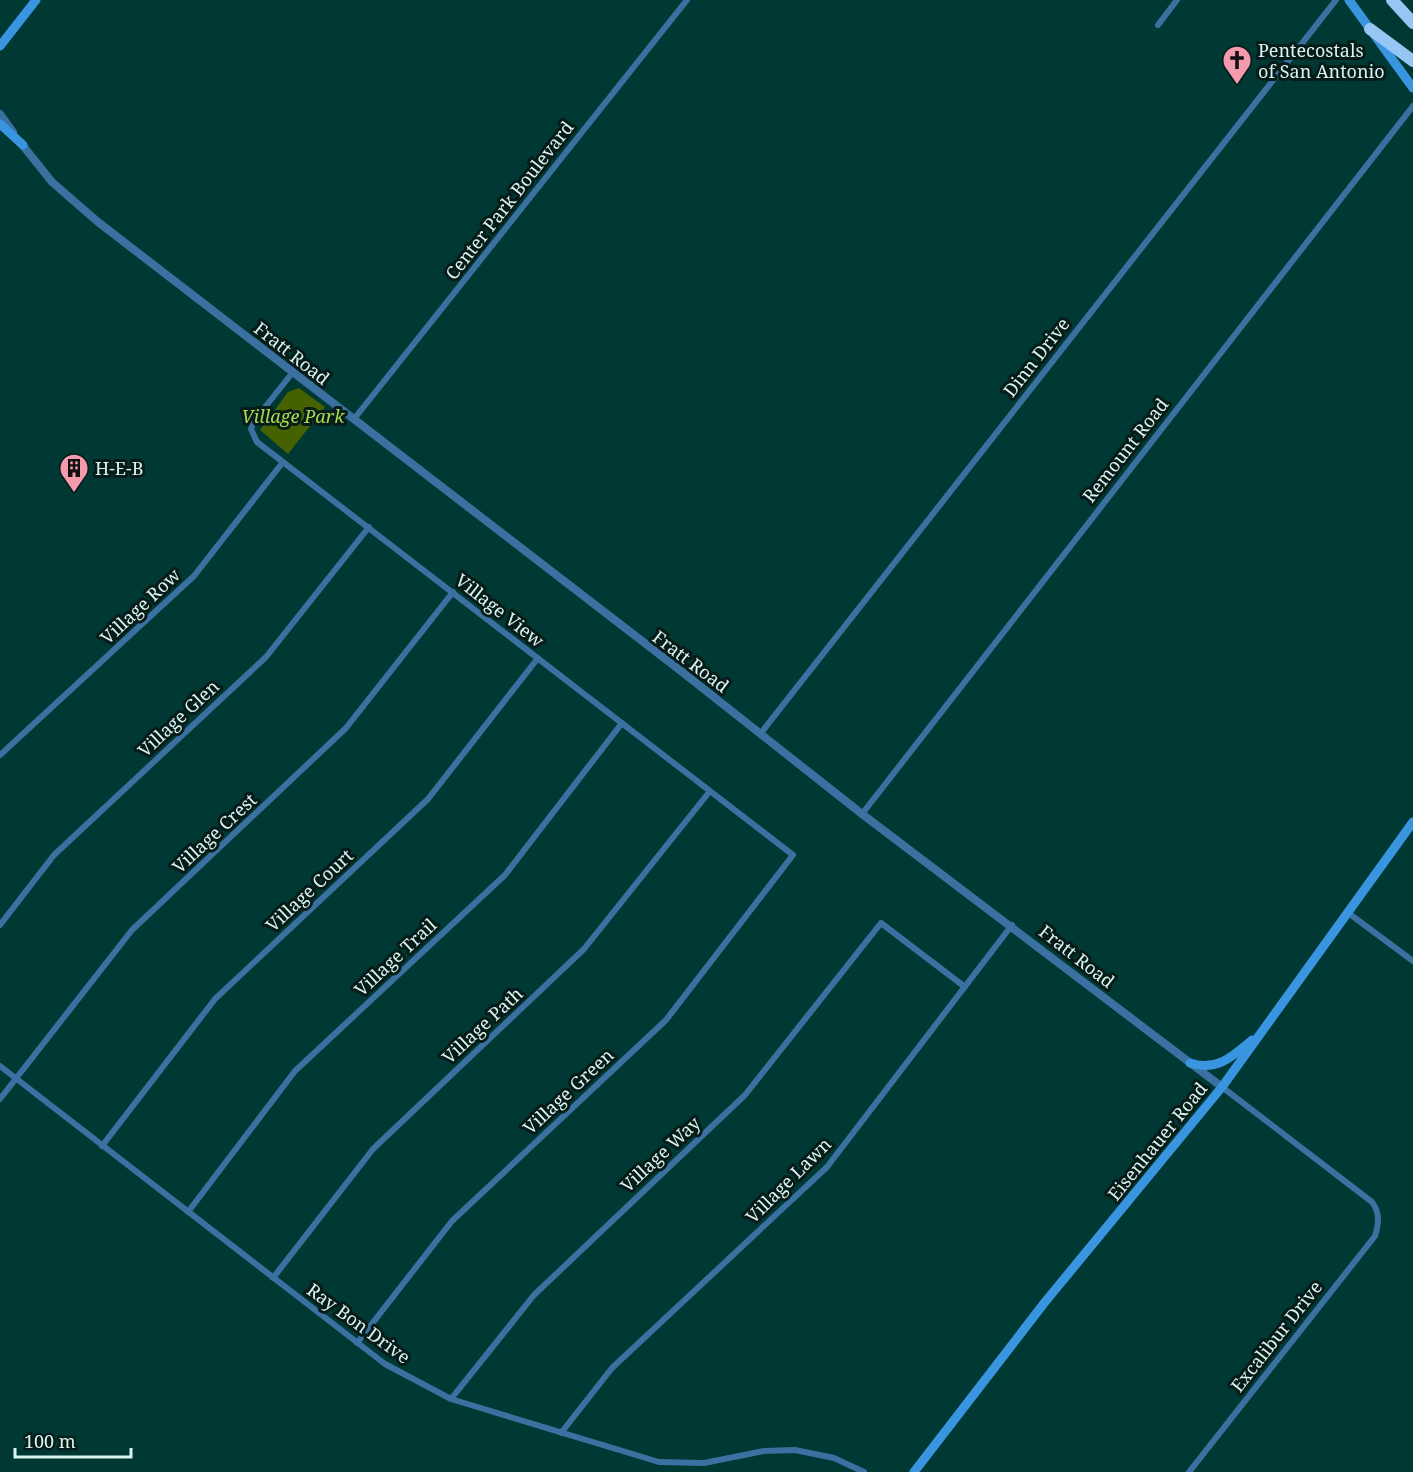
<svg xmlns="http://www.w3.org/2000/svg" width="1413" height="1472" font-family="'Noto Serif',serif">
	<rect width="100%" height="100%" fill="#003834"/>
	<path fill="#456100" d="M299,388l26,19 -37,47 -28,-24 28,-38z"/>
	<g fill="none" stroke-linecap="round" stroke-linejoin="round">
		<path stroke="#3b71a0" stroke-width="6" d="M1158,25l19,-25
			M293,372l-39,49 -3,8 6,13 536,413 -127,165 -214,201 -95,122
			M354,419l333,-419
			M761,733l575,-733
			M0,755l194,-179 89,-114
			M862,814l551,-708
			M1347,912l66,49
			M0,925l54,-70 212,-198 103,-130
			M0,1066l385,298 66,35 208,63 45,1 60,-12 31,-1 39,8 30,14
			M0,1099l132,-169 214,-202 107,-136
			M102,1146l113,-147 213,-200 110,-141
			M188,1212l107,-141 210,-196 117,-152
			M273,1278l100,-129 211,-200 126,-158
			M451,1399l83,-104 211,-200 136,-172 84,64
			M561,1433l51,-65 215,-201 185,-242
			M1189,1472l186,-236c4,-13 5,-23 -3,-34l-150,-115"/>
		<path stroke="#3b71a0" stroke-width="8" d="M0,114l13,18
			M20,142l32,40 46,40 583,449 181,143 360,273"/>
		<path stroke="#3995df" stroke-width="9" d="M1349,0l64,88
			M0,46l36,-46
			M0,124l23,21
			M1190,1063c27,9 43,-7 62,-23
			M914,1472l131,-170 177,-215 191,-265"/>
		<path stroke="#96c7f4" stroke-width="12" d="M1392,0l21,23
			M1370,29l43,32"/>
	</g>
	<defs>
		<g id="church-pin" transform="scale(1.5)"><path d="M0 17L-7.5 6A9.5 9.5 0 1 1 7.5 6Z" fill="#f39aac" stroke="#071b19"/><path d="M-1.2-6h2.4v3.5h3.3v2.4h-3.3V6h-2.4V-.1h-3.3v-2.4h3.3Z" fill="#111"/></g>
		<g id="building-pin" transform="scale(1.5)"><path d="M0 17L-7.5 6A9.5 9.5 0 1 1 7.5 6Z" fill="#f39aac" stroke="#071b19"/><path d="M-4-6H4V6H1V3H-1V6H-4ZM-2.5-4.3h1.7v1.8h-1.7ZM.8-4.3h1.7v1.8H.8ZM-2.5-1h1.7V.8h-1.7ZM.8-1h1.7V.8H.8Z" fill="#111"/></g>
	</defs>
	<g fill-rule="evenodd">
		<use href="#church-pin" x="1237" y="60"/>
		<use href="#building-pin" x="74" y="468"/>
	</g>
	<g text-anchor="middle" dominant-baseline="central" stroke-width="6" stroke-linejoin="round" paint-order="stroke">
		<g font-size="18" fill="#daf4f0" stroke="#071b19" text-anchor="start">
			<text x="1258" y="50">Pentecostals<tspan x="1258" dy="21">of San Antonio</tspan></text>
			<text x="95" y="468">H-E-B</text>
		</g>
		<g font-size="18" fill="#daf4f0" stroke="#071b19">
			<text transform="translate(509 200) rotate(-52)">Center Park Boulevard</text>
			<text transform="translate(292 353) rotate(38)">Fratt Road</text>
			<text transform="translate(1036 357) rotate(-52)">Dinn Drive</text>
			<text transform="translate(1125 450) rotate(-52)">Remount Road</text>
			<text transform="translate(140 606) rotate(-43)">Village Row</text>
			<text transform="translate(500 610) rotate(38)">Village View</text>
			<text transform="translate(691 661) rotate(37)">Fratt Road</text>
			<text transform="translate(178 718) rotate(-43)">Village Glen</text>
			<text transform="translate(214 833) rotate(-43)">Village Crest</text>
			<text transform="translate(309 890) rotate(-43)">Village Court</text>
			<text transform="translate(1077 956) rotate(38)">Fratt Road</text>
			<text transform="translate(395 957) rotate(-43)">Village Trail</text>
			<text transform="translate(482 1025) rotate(-43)">Village Path</text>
			<text transform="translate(568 1091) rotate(-43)">Village Green</text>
			<text transform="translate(1157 1141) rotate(-51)">Eisenhauer Road</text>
			<text transform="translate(660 1154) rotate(-43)">Village Way</text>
			<text transform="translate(788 1180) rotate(-45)">Village Lawn</text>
			<text transform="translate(359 1323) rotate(36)">Ray Bon Drive</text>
			<text transform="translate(1276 1336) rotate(-52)">Excalibur Drive</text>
		</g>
		<g font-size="18" font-style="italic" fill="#a9dc4f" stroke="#071b19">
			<text x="293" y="416">Village Park</text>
		</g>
	</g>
	<path d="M15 1448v9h116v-9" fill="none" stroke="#daf4f0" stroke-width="3"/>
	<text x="24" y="1448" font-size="18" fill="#daf4f0" stroke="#071b19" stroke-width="4.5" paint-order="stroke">100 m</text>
</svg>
